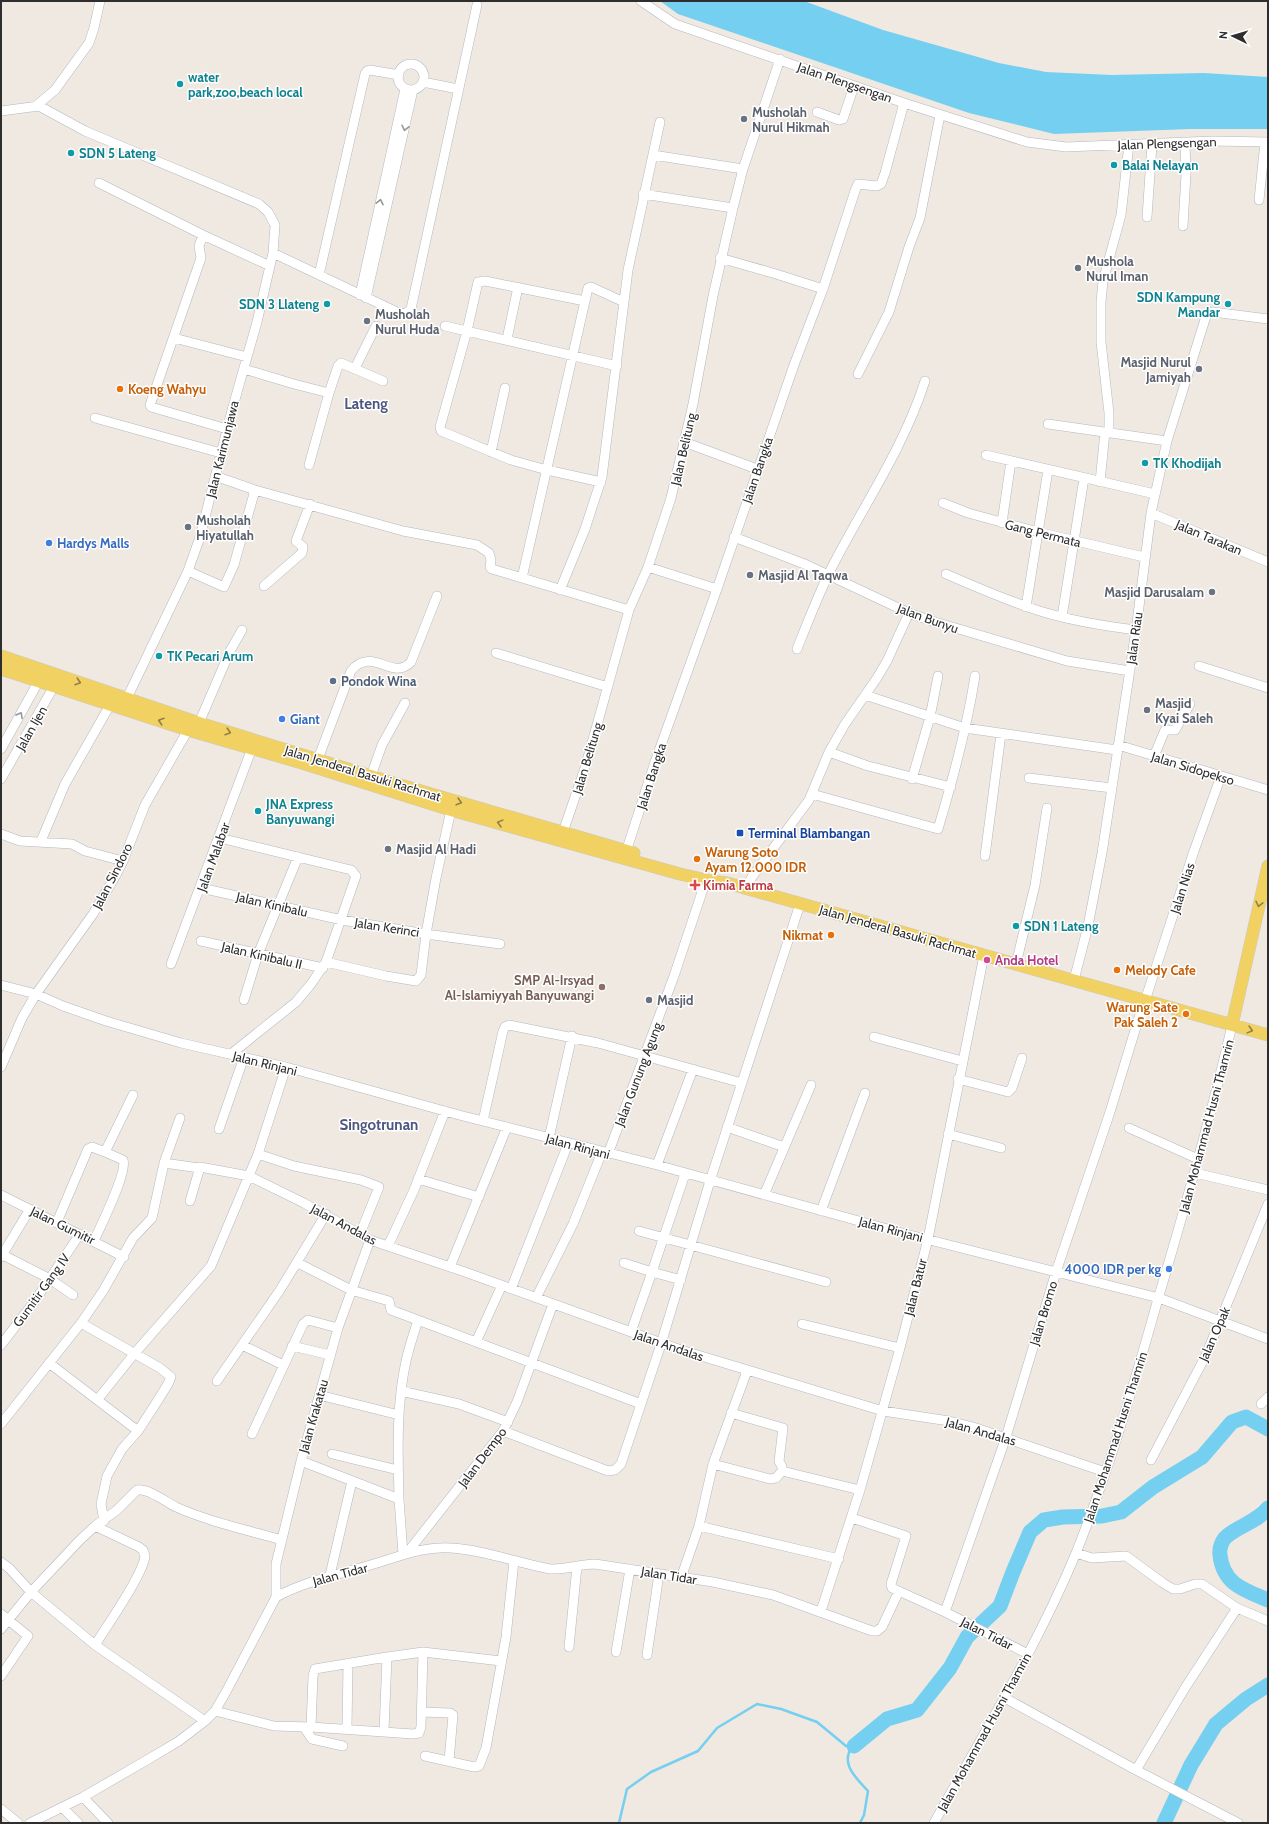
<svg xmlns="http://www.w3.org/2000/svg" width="1269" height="1824" font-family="Cabin,sans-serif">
	<rect width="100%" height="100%" fill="#efe9e1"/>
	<path fill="#75cff0" d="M660,1h144l79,29 116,33 47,9 66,3 92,-2 64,4v52h-78l-136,5 -85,-21 -291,-99z"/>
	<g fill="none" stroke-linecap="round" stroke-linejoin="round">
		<path stroke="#75cff0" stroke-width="2.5" d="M853,1746c-14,17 3,32 15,45l-4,24 -4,8
			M619,1823l8,-34 24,-17 47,-21 19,-23 40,-24 24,5 36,13 29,24h8"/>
		<path stroke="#75cff0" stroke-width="15" d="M1268,1508c-11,14 -28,17 -41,28 -5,4 -8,12 -7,19 3,29 24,35 48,45
			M854,1746l33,-27 30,-9 33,-42 17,-31 33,-31 13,-34 17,-40 14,-12 19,-3 39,-1 19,-4 32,-25 49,-30 30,-35 14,-5 22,12
			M1164,1823l27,-58 25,-41 30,-25 22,-14"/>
		<g stroke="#b4b7c1" stroke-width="10">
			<path id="minor" d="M641,1l34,23 229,79 123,39 39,5 146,-6 56,1
				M398 77a13 13 0 1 1 26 0a13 13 0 1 1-26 0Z
				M423,82l35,7
				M37,105l18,-15 34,-47 5,-15 6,-27
				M1,111l38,-5 46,25 174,73 9,8 7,13 -2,28 -16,69 -25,88 -32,127 -12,34 -61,127
				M817,112l22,8 4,-1 11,-33
				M653,155l90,14
				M99,183l104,52 67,31
				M643,194l90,14
				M1259,200l6,-58
				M1147,217l5,-73
				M1183,226l3,-52 -1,-31
				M203,235l-4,11 2,12 -51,147 1,2 76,22
				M273,253l124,59 8,2 6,-5 66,-304
				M720,258l56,16 47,15
				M319,275l46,-201 2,-3 3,-1 29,5
				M360,295l45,-206
				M366,298l47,-208
				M585,301l-100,-20 -7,1 -11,49 -27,96 1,4 70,29 36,10 54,12
				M445,326l172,40
				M174,338l73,19
				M507,339l11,-52
				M355,368l21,-42
				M244,369l50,15 35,9 -20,72
				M858,374l31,-62 20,-65 11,-29 20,-103
				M329,393l9,-27 3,-3 42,18
				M95,418l126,35
				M1048,424l119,17
				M1109,433v-20l-8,-71v-40l2,-21 18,-66 8,-71
				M684,442l73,27
				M491,452l14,-64
				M986,455l169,39
				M215,476l40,14 148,41 74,14 12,8 2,7 -1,7 2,2 137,41
				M1100,482l5,-50
				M943,503l25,10 70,19 106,25
				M1151,513l117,49
				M1002,523l9,-62
				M734,537l73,28 102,48 26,9 132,39 63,10
				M648,567l69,22
				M188,571l36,16 10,-22 21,-75
				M946,574c32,14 64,28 97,38 30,9 61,14 93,18
				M522,578l66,-290 3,-1 33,15
				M264,586l38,-33 1,-6 -7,-6 14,-37
				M560,590l25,-61 17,-52 26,-207 32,-148
				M1026,607l22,-137
				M1062,617l22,-139
				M797,649c10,-25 20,-51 32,-76 32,-64 74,-123 96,-192
				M496,653l112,34
				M1199,666l69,22
				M865,695l100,33 152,22
				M199,723l31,-72 12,-21
				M1118,745l150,45
				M1,749l40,-72
				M829,752l39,14 83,21
				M1154,756l11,-26h10l15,-26
				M318,759l33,-88c21,-26 41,11 60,-9l26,-66
				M371,776l11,-31 23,-42
				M1029,778l83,10
				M1,779l56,-98
				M912,779l18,-62 8,-41
				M812,794l126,35c15,-50 29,-101 37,-153
				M563,832l22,-64 44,-158 19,-43 23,-69 22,-94 20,-108 20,-88 10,-39 37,-110
				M1,834l19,7 52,3 13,7 38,10
				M220,838l131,32 5,6 -30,86 -15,22 -15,18 -65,52
				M41,841l24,-57 45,-79
				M625,855l30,-93 62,-173 77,-224 29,-76 33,-101 2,-4 19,2 4,-2 4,-11 19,-70
				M985,856l16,-122
				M201,888l141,32 84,14 10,-56 15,-68
				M746,888l6,-11 57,-77 20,-48 16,-28 32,-46 10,-17 22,-48
				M201,941l122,27
				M326,962l60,14 30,5 5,-6 5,-41 74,10
				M171,964l81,-216
				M1016,964l19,-79 12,-77
				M1074,980l14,-54 14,-73 34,-223 15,-117 16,-72 40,-128 6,-1 55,7
				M1,985l35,9 27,12 43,15 75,22 105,24 173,48 198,50 245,68 257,65 109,41
				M244,1000l14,-46 40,-97
				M1141,1013l53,-162 27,-75
				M874,1037l88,24
				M1,1067l21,-49 14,-24 57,-80 23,-39 7,-14 22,-56 43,-75
				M958,1079l50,13 4,-4 10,-30
				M483,1121l20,-90 2,-4 4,-2 89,18 144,40
				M727,1127l57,20
				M1129,1128l69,31
				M219,1129l25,-72
				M948,1134l53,14
				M549,1138l23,-102
				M258,1154l36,12 67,14 18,7 -19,47
				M608,1154l66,-178 32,-96
				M164,1163l35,5
				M657,1165l36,-96
				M1195,1173l73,17
				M418,1179l61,18
				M1,1195l123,62
				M764,1195l47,-110
				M190,1201l10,-34 49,9 55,27 66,37 95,32 216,78 202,61 66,10 24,6 132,45
				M821,1211l44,-118
				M57,1222l31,-73 4,-2 13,5 28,-57
				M639,1231l187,51
				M94,1241c6,-14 34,-69 29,-81l-18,-8
				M388,1246l26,-56 31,-79
				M3,1255l47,24 23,16
				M1,1257l29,-48
				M298,1263l53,27 38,11 2,9 250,94
				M624,1263l28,9 33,-98
				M450,1267l57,-140
				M511,1289l57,-145
				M536,1298l37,-74 29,-72
				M81,1323l79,45 11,9 -3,7 -15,24 -15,23 -16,18 -15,27 -6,28 3,17
				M802,1324l98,24
				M631,1332l21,-60 29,8
				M476,1342l26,-57
				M1,1345l33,-43 46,-68
				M242,1345l41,20
				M292,1346l38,9
				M49,1363l89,68
				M217,1381l63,-91 46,-76
				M401,1391l58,13 49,18
				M319,1395l80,20
				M98,1399l36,-45 77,-88 47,-112 28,-87
				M1261,1404l7,-7
				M731,1413l52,15 -4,33 3,6v4
				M1,1424l80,-101 22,-32 30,-53 19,-20 12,-55 16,-45
				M503,1431l105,40 7,-1 6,-6 40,-120 49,-163 90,-277
				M252,1434l51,-110 5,-4 30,8
				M332,1454l66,16
				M1151,1460l55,-105 62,-151
				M301,1461l98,38 4,55
				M713,1464l57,15 6,-1 6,-7 78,19
				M399,1499c-1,-45 -3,-93 7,-138 3,-14 8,-28 12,-41
				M852,1518l54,18 -15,48 1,4 53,24 83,42
				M699,1526l140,33
				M407,1553l96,-122 14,-29 36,-98
				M1076,1553l16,5 34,-2 37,27 10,6h7l15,-5h7l35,24 31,13
				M1,1562l8,6 22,24 64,53 110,76
				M330,1575l22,-94
				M681,1578l18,-52 14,-62 34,-93
				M276,1597c32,-17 66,-23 101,-34 24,-7 48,-17 74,-15 34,2 66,15 99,21 16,1 30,-5 45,-5l118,18 60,13 99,36h5l5,-4 17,-36
				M276,1597v-33l25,-103 37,-133 32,-88
				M821,1611l39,-121 40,-142 28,-109 56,-284
				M945,1612l61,-175 50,-165 54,-160 30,-98
				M1,1614l27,22 -27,40
				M1,1629l30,-37 48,-51 16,-15 22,-16 20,-20c11,-2 29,12 39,17 34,15 71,23 106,33
				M95,1645c11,-18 48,-70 50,-89l-2,-6 -4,-3 -44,-21
				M569,1647l8,-81
				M423,1652l-2,75 -2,6 -6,1 -102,-7 2,-51 2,-7 72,-12 36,-5 78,9
				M616,1652l14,-83
				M647,1655l12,-81
				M1005,1698l131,72 102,53
				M215,1711l59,15 37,1
				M421,1712l29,1 3,2 -4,46
				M304,1727l8,12 31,7
				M347,1729l1,-66
				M384,1731l3,-74
				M425,1756l49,11 5,-1 7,-18 20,-111 8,-76
				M1136,1770l49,-82 52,-80
				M83,1797l25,26
				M63,1808l15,15
				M1,1809l17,14
				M30,1823l53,-26 64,-37 32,-19 26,-20 10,-10 12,-21 49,-93
				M934,1823c49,-89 103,-176 142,-270 33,-83 58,-169 82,-254 27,-91 53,-182 74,-274"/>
		</g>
		<g stroke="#c9c9c9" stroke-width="13">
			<path id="major" d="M1,656l198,67 191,59 244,71
				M1,669l187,61 114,33 149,47 229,64 31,7 16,2 541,152
				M1232,1025l36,-159"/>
		</g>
		<use href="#minor" stroke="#fff" stroke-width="9"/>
		<use href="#major" stroke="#f2d163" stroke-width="12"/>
	</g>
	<defs><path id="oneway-chevron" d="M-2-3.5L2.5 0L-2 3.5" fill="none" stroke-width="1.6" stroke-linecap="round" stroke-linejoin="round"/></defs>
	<g stroke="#969696">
		<use href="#oneway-chevron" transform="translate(405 128) rotate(103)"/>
		<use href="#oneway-chevron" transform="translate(380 202) rotate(-78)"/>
		<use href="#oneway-chevron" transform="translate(20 715) rotate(-61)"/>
	</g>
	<g stroke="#908048">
		<use href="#oneway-chevron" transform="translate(78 682) rotate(18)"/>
		<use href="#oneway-chevron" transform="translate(161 721) rotate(-162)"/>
		<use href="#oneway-chevron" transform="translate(228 732) rotate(17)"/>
		<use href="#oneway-chevron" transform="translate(459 802) rotate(16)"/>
		<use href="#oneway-chevron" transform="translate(500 823) rotate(-165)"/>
		<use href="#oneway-chevron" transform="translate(1259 904) rotate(103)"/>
		<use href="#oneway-chevron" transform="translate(1250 1030) rotate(15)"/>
	</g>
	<g fill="#0f9aa8" stroke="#fff" stroke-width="1.5">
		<circle cx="180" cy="84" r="4"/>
		<circle cx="71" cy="153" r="4"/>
		<circle cx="1114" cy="165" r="4"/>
		<circle cx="327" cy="304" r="4"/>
		<circle cx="1228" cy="304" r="4"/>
		<circle cx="1145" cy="463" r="4"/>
		<circle cx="159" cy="656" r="4"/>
		<circle cx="258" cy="811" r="4"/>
		<circle cx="1016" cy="926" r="4"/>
	</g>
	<g fill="#6b7280" stroke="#fff" stroke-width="1.5">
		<circle cx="744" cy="119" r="4"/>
		<circle cx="1078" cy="268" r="4"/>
		<circle cx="367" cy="321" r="4"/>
		<circle cx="1199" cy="369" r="4"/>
		<circle cx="188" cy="527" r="4"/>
		<circle cx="750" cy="575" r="4"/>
		<circle cx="1212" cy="592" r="4"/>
		<circle cx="1147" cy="710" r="4"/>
		<circle cx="388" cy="849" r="4"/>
		<circle cx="649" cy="1000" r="4"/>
	</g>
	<g fill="#e8710a" stroke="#fff" stroke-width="1.5">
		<circle cx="120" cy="389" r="4"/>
		<circle cx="697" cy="859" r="4"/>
		<circle cx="831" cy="935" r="4"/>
		<circle cx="1117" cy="970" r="4"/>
		<circle cx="1186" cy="1014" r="4"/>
	</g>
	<g fill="#3f7fe0" stroke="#fff" stroke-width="1.5">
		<circle cx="49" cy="543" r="4"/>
		<circle cx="282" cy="719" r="4"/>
		<circle cx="1169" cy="1269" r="4"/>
	</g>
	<circle fill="#5c6f8a" stroke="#fff" stroke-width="1.5" cx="333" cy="681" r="4"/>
	<rect fill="#1a4fb4" stroke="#fff" stroke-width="1.5" x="736" y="829" width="8" height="8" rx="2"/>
	<path fill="#e0444e" stroke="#fff" stroke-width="1.5" d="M693 879h4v4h4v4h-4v4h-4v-4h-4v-4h4z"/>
	<circle fill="#d1479c" stroke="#fff" stroke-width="1.5" cx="987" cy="960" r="4"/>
	<circle fill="#8d6e63" stroke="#fff" stroke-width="1.5" cx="602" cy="987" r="4"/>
	<g text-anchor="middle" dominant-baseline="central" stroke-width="3" stroke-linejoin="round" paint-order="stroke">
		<g font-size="13" font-weight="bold" fill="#0d838f" stroke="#fff" text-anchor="start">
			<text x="188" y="77">water<tspan x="188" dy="15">park,zoo,beach local</tspan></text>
			<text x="79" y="153">SDN 5 Lateng</text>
			<text x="1122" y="165">Balai Nelayan</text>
			<text x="1220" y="297" text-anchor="end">SDN Kampung<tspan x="1220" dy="15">Mandar</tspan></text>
			<text x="319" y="304" text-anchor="end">SDN 3 Llateng</text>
			<text x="1153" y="463">TK Khodijah</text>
			<text x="167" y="656">TK Pecari Arum</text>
			<text x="266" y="804">JNA Express<tspan x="266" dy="15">Banyuwangi</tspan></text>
			<text x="1024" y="926">SDN 1 Lateng</text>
		</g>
		<g font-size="13" fill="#2e2e2e" stroke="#fff">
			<text transform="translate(845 82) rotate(19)">Jalan Plengsengan</text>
			<text transform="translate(1167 143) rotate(-2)">Jalan Plengsengan</text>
			<text transform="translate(222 449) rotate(-76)">Jalan Karimunjawa</text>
			<text transform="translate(683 449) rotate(-77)">Jalan Belitung</text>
			<text transform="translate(757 470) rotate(-71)">Jalan Bangka</text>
			<text transform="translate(1043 533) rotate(14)">Gang Permata</text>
			<text transform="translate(1209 537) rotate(23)">Jalan Tarakan</text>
			<text transform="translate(928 618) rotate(20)">Jalan Bunyu</text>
			<text transform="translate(1134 638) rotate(-82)">Jalan Riau</text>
			<text transform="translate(31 728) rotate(-60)">Jalan Ijen</text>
			<text transform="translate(587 758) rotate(-73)">Jalan Belitung</text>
			<text transform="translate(1193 768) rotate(17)">Jalan Sidopekso</text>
			<text transform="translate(363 773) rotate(17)">Jalan Jenderal Basuki Rachmat</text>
			<text transform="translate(651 776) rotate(-72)">Jalan Bangka</text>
			<text transform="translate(213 857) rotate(-70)">Jalan Malabar</text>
			<text transform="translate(112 876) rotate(-63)">Jalan Sindoro</text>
			<text transform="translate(1182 888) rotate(-72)">Jalan Nias</text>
			<text transform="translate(272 904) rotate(13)">Jalan Kinibalu</text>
			<text transform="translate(387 927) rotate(9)">Jalan Kerinci</text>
			<text transform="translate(898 931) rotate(16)">Jalan Jenderal Basuki Rachmat</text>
			<text transform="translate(262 955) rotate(13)">Jalan Kinibalu II</text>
			<text transform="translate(265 1063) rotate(14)">Jalan Rinjani</text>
			<text transform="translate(638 1074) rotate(-69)">Jalan Gunung Agung</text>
			<text transform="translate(1206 1126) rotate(-75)">Jalan Mohammad Husni Thamrin</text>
			<text transform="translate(578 1146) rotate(15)">Jalan Rinjani</text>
			<text transform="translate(344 1224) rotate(28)">Jalan Andalas</text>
			<text transform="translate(63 1225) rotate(26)">Jalan Gumitir</text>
			<text transform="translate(891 1229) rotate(15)">Jalan Rinjani</text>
			<text transform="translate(915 1287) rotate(-76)">Jalan Batur</text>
			<text transform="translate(41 1290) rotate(-54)">Gumitir Gang IV</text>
			<text transform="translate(1043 1313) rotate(-73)">Jalan Bromo</text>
			<text transform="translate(1214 1334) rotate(-66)">Jalan Opak</text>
			<text transform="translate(669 1345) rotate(19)">Jalan Andalas</text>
			<text transform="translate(313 1416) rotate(-74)">Jalan Krakatau</text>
			<text transform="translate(981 1431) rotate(16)">Jalan Andalas</text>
			<text transform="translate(1115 1437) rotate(-72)">Jalan Mohammad Husni Thamrin</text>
			<text transform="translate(482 1457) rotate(-53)">Jalan Dempo</text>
			<text transform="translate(340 1574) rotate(-15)">Jalan Tidar</text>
			<text transform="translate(669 1575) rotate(9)">Jalan Tidar</text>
			<text transform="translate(987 1633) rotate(27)">Jalan Tidar</text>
			<text transform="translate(984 1732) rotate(-61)">Jalan Mohammad Husni Thamrin</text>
		</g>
		<g font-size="13" font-weight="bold" fill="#5b616d" stroke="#fff" text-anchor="start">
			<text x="752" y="112">Musholah<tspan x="752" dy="15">Nurul Hikmah</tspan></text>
			<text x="1086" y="261">Mushola<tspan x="1086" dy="15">Nurul Iman</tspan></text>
			<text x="375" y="314">Musholah<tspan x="375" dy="15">Nurul Huda</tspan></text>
			<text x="1191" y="362" text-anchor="end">Masjid Nurul<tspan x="1191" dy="15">Jamiyah</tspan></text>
			<text x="196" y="520">Musholah<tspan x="196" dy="15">Hiyatullah</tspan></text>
			<text x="758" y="575">Masjid Al Taqwa</text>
			<text x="1204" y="592" text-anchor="end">Masjid Darusalam</text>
			<text x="1155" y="703">Masjid<tspan x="1155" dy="15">Kyai Saleh</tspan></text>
			<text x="396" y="849">Masjid Al Hadi</text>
			<text x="657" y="1000">Masjid</text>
		</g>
		<g font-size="13" font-weight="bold" fill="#c56008" stroke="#fff" text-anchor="start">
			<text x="128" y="389">Koeng Wahyu</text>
			<text x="705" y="852">Warung Soto<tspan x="705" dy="15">Ayam 12.000 IDR</tspan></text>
			<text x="823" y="935" text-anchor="end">Nikmat</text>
			<text x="1125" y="970">Melody Cafe</text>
			<text x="1178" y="1007" text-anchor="end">Warung Sate<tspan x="1178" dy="15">Pak Saleh 2</tspan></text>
		</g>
		<g font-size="13" font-weight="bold" fill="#366cbe" stroke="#fff" text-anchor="start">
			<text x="57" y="543">Hardys Malls</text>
			<text x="290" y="719">Giant</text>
			<text x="1161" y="1269" text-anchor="end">4000 IDR per kg</text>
		</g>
		<g font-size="13" font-weight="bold" fill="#4e5e75" stroke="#fff" text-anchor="start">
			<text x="341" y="681">Pondok Wina</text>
		</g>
		<g font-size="13" font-weight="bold" fill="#164399" stroke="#fff" text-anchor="start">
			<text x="748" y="833">Terminal Blambangan</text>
		</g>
		<g font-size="13" font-weight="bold" fill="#be3a42" stroke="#fff" text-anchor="start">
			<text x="703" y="885">Kimia Farma</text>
		</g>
		<g font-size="13" font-weight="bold" fill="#b23c85" stroke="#fff" text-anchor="start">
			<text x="995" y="960">Anda Hotel</text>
		</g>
		<g font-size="13" font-weight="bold" fill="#785e54" stroke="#fff" text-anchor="end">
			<text x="594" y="980">SMP Al-Irsyad<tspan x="594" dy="15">Al-Islamiyyah Banyuwangi</tspan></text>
		</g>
		<g font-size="15" font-weight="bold" fill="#4d5680" stroke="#fff">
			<text x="366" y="404">Lateng</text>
			<text x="379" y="1125">Singotrunan</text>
		</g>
	</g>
	<rect width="1269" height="1824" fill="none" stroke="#2e2e2e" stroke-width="4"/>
	<g transform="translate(1233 36) rotate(275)" stroke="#ffffff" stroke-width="3" paint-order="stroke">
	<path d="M0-3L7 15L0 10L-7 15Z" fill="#2e2e2e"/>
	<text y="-6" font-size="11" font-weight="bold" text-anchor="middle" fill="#2e2e2e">N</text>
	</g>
</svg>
